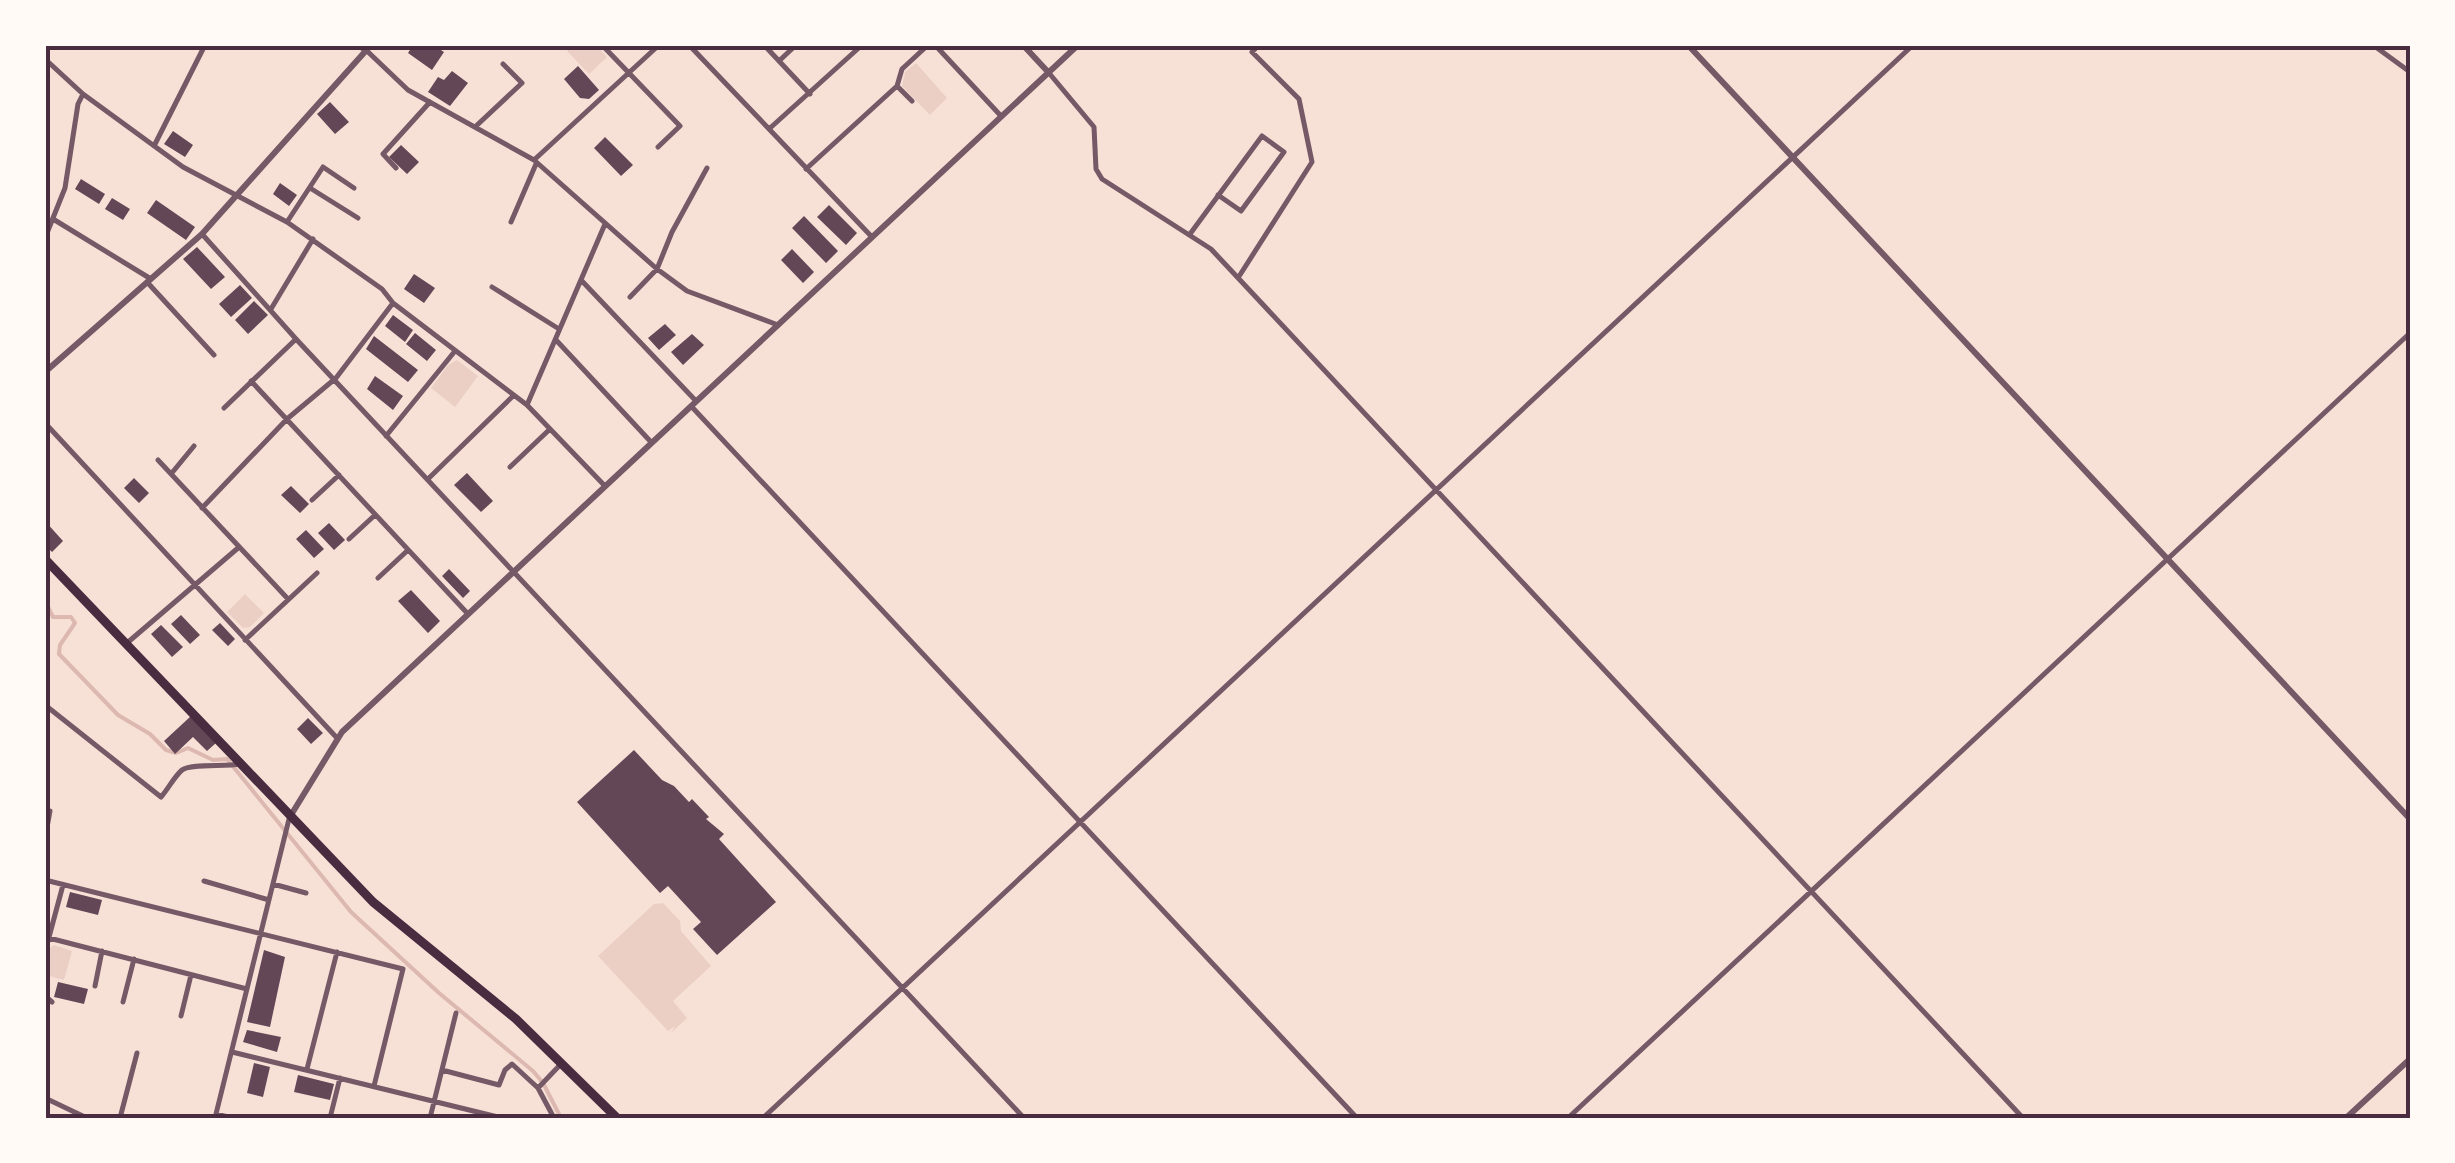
<svg xmlns="http://www.w3.org/2000/svg" width="2455" height="1163" font-family="Jost,sans-serif">
	<rect width="100%" height="100%" fill="#f7e1d7"/>
	<path fill="#ebcfc5" d="M574,45h22l11,12 -18,17 -22,-23z
		M916,63l31,35 -17,17 -28,-29 3,-14z
		M457,360l21,16 -23,31 -24,-19 17,-23z
		M245,594l19,19 -14,14 -7,1 -16,-16z
		M663,903l17,18 1,10 30,35 -38,35 14,17 -16,15 4,-7 -7,5 -70,-75 56,-52z
		M54,945l18,6 -8,29 -19,-5 4,-26z"/>
	<g fill="none" stroke-linecap="round" stroke-linejoin="round">
		<path stroke="#dcb8b0" stroke-width="4" d="M45,601l8,16h18l4,6 -15,22 -1,9 59,61 32,19 16,16 10,3 12,-5 25,12 14,-1 124,153 88,81 94,78 10,12 18,35"/>
	</g>
	<path fill="#644757" d="M413,45h20l11,7 -12,18 -24,-17z
		M578,66l21,24 -10,9 -9,-1 -16,-19z
		M452,71l16,12 -18,23 -22,-14 10,-15 6,3z
		M330,102l19,20 -14,12 -18,-20z
		M173,131l20,14 -8,12 -21,-13z
		M605,137l28,28 -12,11 -27,-28z
		M401,145l18,17 -12,12 -18,-17z
		M81,179l24,15 -6,10 -24,-15z
		M280,183l17,12 -8,11 -16,-12z
		M112,198l18,11 -7,11 -18,-11z
		M156,200l39,27 -9,13 -39,-27z
		M829,205l28,28 -11,12 -29,-28z
		M804,216l34,35 -12,12 -34,-35z
		M197,247l28,30 -14,12 -28,-30z
		M792,249l22,23 -11,11 -22,-23z
		M414,274l21,14 -11,15 -20,-14z
		M240,285l12,13 -21,19 -12,-13z
		M254,301l14,14 -20,19 -13,-14z
		M393,315l20,15 -8,12 -20,-16z
		M665,324l11,11 -17,15 -11,-12z
		M415,333l21,17 -9,11 -21,-17z
		M692,334l12,11 -21,20 -12,-13z
		M374,336l44,34 -10,12 -42,-33z
		M375,376l28,20 -10,14 -26,-21z
		M467,473l26,28 -12,11 -27,-27z
		M134,478l15,15 -10,10 -15,-15z
		M291,486l18,18 -9,9 -19,-18z
		M45,521l18,20 -11,11 -7,-7z
		M329,523l16,17 -11,10 -16,-17z
		M306,530l18,19 -10,9 -18,-19z
		M449,569l21,22 -7,7 -21,-22z
		M411,590l29,31 -12,12 -30,-32z
		M181,615l19,20 -10,9 -19,-20z
		M220,623l15,16 -7,7 -16,-16z
		M161,625l22,22 -11,10 -21,-23z
		M191,716l25,27 -9,8 -14,-14 -18,17 -11,-13z
		M308,718l15,15 -12,11 -14,-15z
		M634,750l28,30 12,6 15,16 3,-3 17,18 -3,2 18,15 -5,5 57,63 -59,53 -24,-26 8,-7 -33,-36 -8,7 -83,-91z
		M70,892l32,8 -4,15 -32,-8z
		M264,950l21,7 -15,70 -23,-5z
		M58,982l30,7 -4,15 -30,-7z
		M247,1030l34,7 -4,15 -34,-10z
		M254,1063l16,4 -7,30 -16,-4z
		M298,1075l36,9 -4,16 -36,-8z"/>
	<g fill="none" stroke-linecap="round" stroke-linejoin="round">
		<path stroke="#755966" stroke-width="5" d="M602,45l78,81 -22,21
			M689,45l183,192
			M764,45l46,49
			M935,45l66,71
			M2373,45l37,27
			M366,50l42,40 126,70 123,109 30,22 91,34
			M45,59l38,35 100,73 104,55 95,67 11,14 134,102 77,80
			M779,61l17,-16
			M1049,73l45,54 2,42 6,10 109,70 812,869
			M897,86l15,15
			M475,127l47,-44 -19,-19
			M769,129l93,-84
			M154,146l51,-101
			M534,160l125,-115
			M396,168l-13,-14 47,-52
			M806,169l91,-83 5,-17 26,-24
			M310,188l48,30
			M53,219l98,60
			M287,222l36,-55 31,21
			M511,222l25,-58
			M202,234l94,105 728,779
			M1190,234l72,-98 22,16 -43,59 -23,-16
			M45,238l20,-50 13,-84 5,-10
			M1238,278l74,-116 -13,-63 -47,-47 7,-7
			M581,280l115,121
			M147,282l67,73
			M492,287l67,42
			M630,297l27,-28 15,-37 35,-64
			M271,309l42,-70
			M556,340l95,102
			M251,381l217,233
			M527,405l78,-181
			M691,406l666,712
			M224,408l72,-69
			M45,423l292,315
			M386,436l69,-85
			M158,460l130,139
			M510,467l40,-38
			M171,474l23,-28
			M429,478l84,-82
			M312,500l27,-25
			M202,508l85,-89 49,-41 57,-75
			M349,539l26,-24
			M378,578l30,-28
			M245,640l72,-67
			M127,643l111,-95
			M45,705l116,92c7,-8 13,-20 21,-27 8,-7 44,-3 58,-6
			M45,838l5,-27
			M45,880l358,89 -29,117
			M204,881l65,19
			M273,884l33,9
			M49,938l198,51
			M45,952l18,-67
			M95,986l7,-35
			M45,996l7,6
			M123,1002l11,-43
			M181,1016l10,-41
			M232,1052l270,66
			M307,1069l30,-117
			M442,1070l57,15 6,-15 7,-6 26,24 16,30
			M538,1088l22,-23
			M45,1098l42,20
			M216,1114l16,4
			M120,1118l17,-65
			M215,1118l75,-303
			M330,1118l10,-40
			M430,1118l26,-105
			M763,1118l1150,-1073
			M1568,1118l842,-785"/>
		<path stroke="#755966" stroke-width="6" d="M357,45l9,5
			M1023,45l26,28
			M1688,45l722,774
			M45,372l157,-138 169,-189
			M291,815l51,-83 736,-687
			M2346,1118l64,-59"/>
		<path stroke="#4a2c40" stroke-width="9" d="M45,559l328,343 143,117 101,99"/>
	</g>
	<rect width="2455" height="1163" fill="none" stroke="#fffaf5" stroke-width="95"/>
	<rect x="48" y="48" width="2360" height="1068" fill="none" stroke="#4a2c40" stroke-width="4"/>
</svg>
